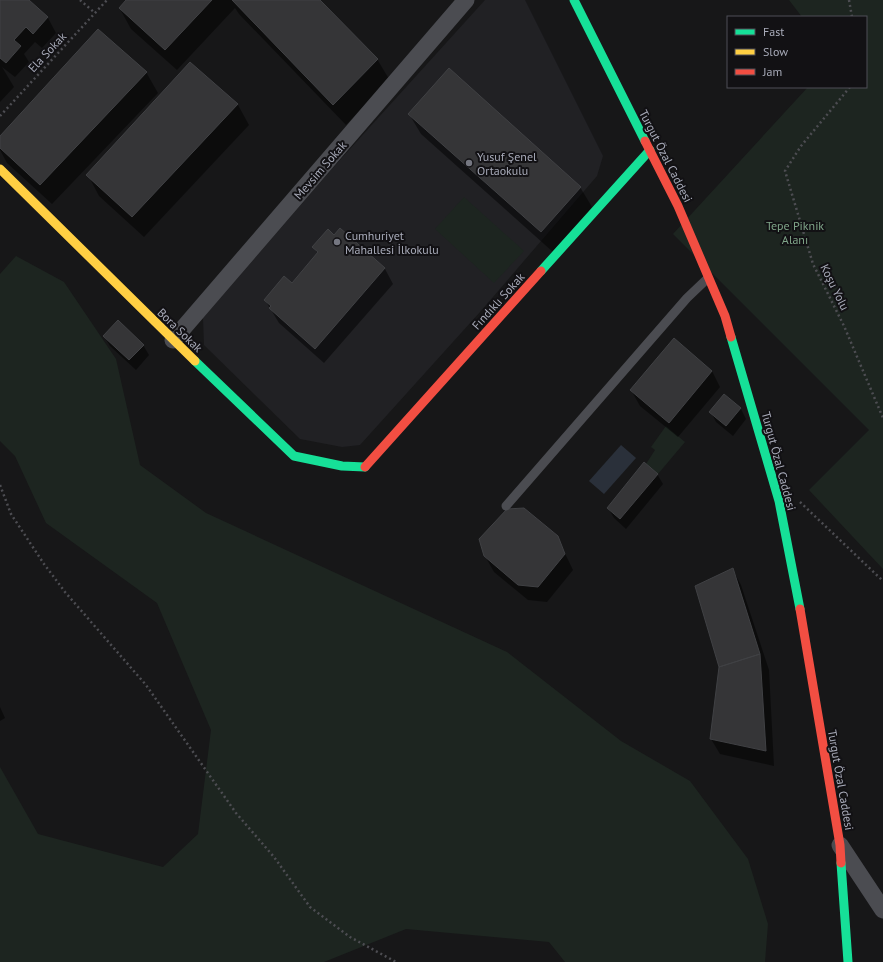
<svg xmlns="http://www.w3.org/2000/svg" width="883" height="962" font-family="'PT Sans',sans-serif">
	<rect width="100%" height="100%" fill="#171718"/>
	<path fill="#212124" d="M485,0h40l78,156 -6,20 -117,136 -120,133 -18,2 -42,-8 -96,-94 -1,-27 127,-147z"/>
	<path fill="#1d2520" d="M789,0h94v569l-74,-79 60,-60 -196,-196 135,-147h58v-70h-64z
		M464,197l60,54 -30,32 -59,-54z
		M16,256l48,26 52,77 24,106 66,48 301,139 114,89 69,40 58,78 20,65 -3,38h-200l-16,-20 -143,-13 -82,33h-324v-195l38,67 125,33 35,-33 13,-104 -54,-127 -111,-80 -31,-67 -15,-15v-167z
		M666,426l19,16 -27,32 -12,-10 9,-14 -4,-3z"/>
	<path fill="#2a303a" d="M621,445l15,13 -32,36 -15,-13z"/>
	<path fill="#0007" d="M0,0h28l20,18 8,15 -14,15 -7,-6 -11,12 5,8 -14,15 -13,-10 12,20 -14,15z
		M128,0h191l58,59 12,20 -43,46 -107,-111 -4,-6 -58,62 -46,-41 -11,-20z
		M190,63l48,42 11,20 -105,112 -45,-41 -11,-21z
		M146,72l12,21 -106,111 -45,-41 -7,-13v-12z
		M409,114l171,73 12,20 -39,45 -132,-118z
		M340,230l45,39 8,15 -69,79 -45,-40 -14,-23 27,-16 26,-30 -4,-7 20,-11z
		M104,336l39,9 6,10 -13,15 -26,-24z
		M712,371l8,16 -42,50 -38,-31 -9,-16z
		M725,395l16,14 5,10 -13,17 -17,-14 -5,-10z
		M657,474l6,10 -37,45 -12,-11 -6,-10z
		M557,537l16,33 -26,32 -19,-2 -34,-28 -9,-16z
		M733,570l8,15 28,85 5,96 -54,-12 -9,-15z
		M0,707l5,11 -5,3z"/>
	<path fill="#353537" stroke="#404144" d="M0,0h29l19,17 -15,17 -7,-7 -12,13 7,6 -15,17 -6,-5z
		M126,0h86l-47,50 -46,-42z
		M232,0h88l58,59 -45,46z
		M98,29l49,43 -107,113 -40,-37v-12z
		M190,62l48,42 -106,113 -46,-42z
		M449,68l132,119 -40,45 -133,-118z
		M340,228l45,40 -70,81 -46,-41 2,-2 -7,-6 20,-24 8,7 26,-31 -6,-5 16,-18 6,6z
		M118,320l26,25 -15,15 -26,-24z
		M674,338l38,33 -43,52 -39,-33z
		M724,394l17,14 -15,18 -17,-14z
		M644,462l14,12 -38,45 -13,-11z
		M524,508l34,28 7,18 -27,33 -20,-2 -34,-29 -5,-17 28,-30z
		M733,568l27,86 -41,13 -24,-81z
		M760,654l6,97 -56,-12 9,-72z"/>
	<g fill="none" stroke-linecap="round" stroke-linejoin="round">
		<path stroke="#4d4d52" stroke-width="2.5" stroke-dasharray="2 3" stroke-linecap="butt" d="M80,0l15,13
			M849,0l3,17
			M850,87l-49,59 -16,25 28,93 31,62 39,92
			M0,116l107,-116
			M0,485l11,29 33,50 21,28 81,93 90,128 38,44 36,50 40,30 46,25
			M800,502l83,79"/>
		<path stroke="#4b4c51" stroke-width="9" d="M506,506l181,-208 21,-20"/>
		<path stroke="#4b4c51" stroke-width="17" d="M173,340l293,-340
			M840,845l43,65"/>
		<path stroke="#16e098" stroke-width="9" d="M574,0l71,141
			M541,271l109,-121
			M731,337l48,164 21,108
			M195,361l99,95 48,10 23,1
			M841,863l7,99"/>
		<path stroke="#ffcf43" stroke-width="9" d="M0,169l195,192"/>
		<path stroke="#f24e42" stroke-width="9" d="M645,141l33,65 47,110 6,21
			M365,467l176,-196
			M800,609l40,236 1,18"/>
	</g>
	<g fill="#757781" stroke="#121114" stroke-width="1.5">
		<circle cx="469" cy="163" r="4"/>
		<circle cx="337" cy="242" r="4"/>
	</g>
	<g text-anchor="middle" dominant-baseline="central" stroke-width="4" stroke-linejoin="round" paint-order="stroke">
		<g font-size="12" fill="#a8abb9" stroke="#121114">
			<text transform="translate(47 52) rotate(-47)">Ela Sokak</text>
			<text transform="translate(666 156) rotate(63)">Turgut Özal Caddesi</text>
			<text transform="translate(320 170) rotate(-49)">Mevsim Sokak</text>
			<text transform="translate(835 287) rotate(64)">Koşu Yolu</text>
			<text transform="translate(498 301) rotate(-48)">Fındıklı Sokak</text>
			<text transform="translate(180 330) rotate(44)">Bora Sokak</text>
			<text transform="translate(779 461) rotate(75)">Turgut Özal Caddesi</text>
			<text transform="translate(841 780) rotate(80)">Turgut Özal Caddesi</text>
		</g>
		<g font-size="12" fill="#a8abb9" stroke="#121114" text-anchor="start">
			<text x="477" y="156">Yusuf Şenel<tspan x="477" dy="14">Ortaokulu</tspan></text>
			<text x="345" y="235">Cumhuriyet<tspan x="345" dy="14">Mahallesi İlkokulu</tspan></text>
		</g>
		<g font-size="12" fill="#7fa488" stroke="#121114">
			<text x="795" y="225">Tepe Piknik<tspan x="795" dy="14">Alanı</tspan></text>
		</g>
	</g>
	<rect x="727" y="16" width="140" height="72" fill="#121114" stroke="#4e4f56"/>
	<rect x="735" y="29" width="20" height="6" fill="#16e098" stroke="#4e4f56"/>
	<text x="763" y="36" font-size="12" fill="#a8abb9">Fast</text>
	<rect x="735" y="49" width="20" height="6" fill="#ffcf43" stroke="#4e4f56"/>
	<text x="763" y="56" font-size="12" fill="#a8abb9">Slow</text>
	<rect x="735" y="69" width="20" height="6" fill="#f24e42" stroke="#4e4f56"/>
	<text x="763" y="76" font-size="12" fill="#a8abb9">Jam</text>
</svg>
